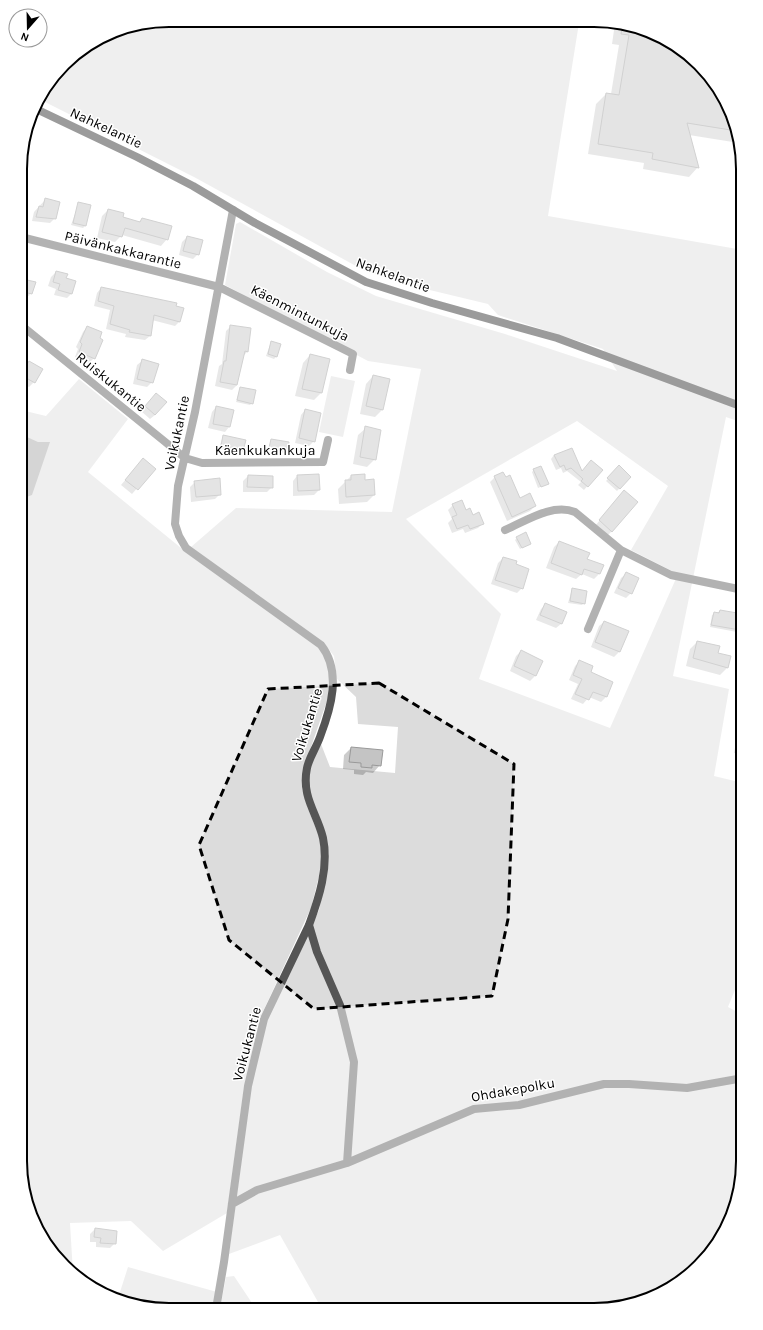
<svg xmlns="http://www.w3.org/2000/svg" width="763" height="1330" font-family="Karla,sans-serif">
	<rect width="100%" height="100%" fill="#fff"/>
	<path fill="#dcdcdc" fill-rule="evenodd" d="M169,20l410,3 -31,193 195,34v173l-17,-6 -53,259 56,13 -15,87 29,7v187l-15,37 15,8v156l-11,47 -20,34 -27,27 -43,23 -48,8 -272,-1 -42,-74 -51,19 22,-166 16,-68 52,-110 7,-33 3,-23 -21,-66 1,-19 12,-25 9,23 65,6 3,-46 -40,-3 -2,-27 -19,-18 -3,-23 -11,-14 -132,-95 45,-39 156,4 29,-143 -53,-8 -143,-76 11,-61 4,-2 87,50 49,24 129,38 112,37 -14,-22 -105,-34 -10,-11 -75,-18 -48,-15 -171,-94 -155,-78 32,-42 41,-26zM577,421l91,65 -37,64 47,24 -68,154 -131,-49 22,-65 -95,-95z
		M331,376l24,5 -12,56 -24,-5z
		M79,379l49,40 -40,53 98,80 132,94 8,12 4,17 -2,23 -24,69 -2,21 6,21 12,29 2,16 -3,22 -8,32 -51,110 -16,69 -17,126 -64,38 -32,-30 -61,2 3,50 -28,-29 -17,-35 -8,-48 1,-751 25,6z
		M128,1267l89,25 -3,17c-47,0 -79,3 -120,-21l26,4z
		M234,1276l22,33h-36l6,-32z"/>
	<path fill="#a3a3a3" d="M21,437h6l11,5h12l-18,53 -11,4z"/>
	<path fill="#0003" d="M615,23h8l37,12 32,22 26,29 17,35 4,22 -50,-8 9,32 -9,10 -46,-8 1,-6 -56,-9 8,-50 10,-10h5l8,-49 -7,-1z
		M45,200l10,18 -5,5 -18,-2 2,-9z
		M79,203l6,23 -2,2 -12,-3z
		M108,210l14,8 16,5 4,-4 25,20 -6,7 -39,-11 -7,7 -18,-4 5,-22z
		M187,237l11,17 -5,5 -14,-4 3,-13z
		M56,272l16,21 -5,5 -13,-3 2,-6 -8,-3 3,-9z
		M28,281l7,2 -6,13 -7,-2z
		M101,288l79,33 -5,5 -23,-6 -2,16 -5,4 -20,-3 1,-3 -20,-5 4,-19 -16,-4 3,-13z
		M231,326l17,25 -5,5 -6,29 -5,5 -17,-4 4,-20 3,-2 4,-33z
		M87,327l7,31 -5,5 -14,-6 3,-8 -2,-2 7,-15z
		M271,342l5,15 -2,2 -8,-3z
		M310,355l11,38 -7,7 -19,-4 8,-33z
		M142,361l16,3 -6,18 -5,5 -14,-3 4,-19z
		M29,362l5,20 -5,5 -8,-5v-8z
		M373,376l9,34 -7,7 -15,-3 6,-30z
		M240,388l12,15 -2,2 -14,-3z
		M151,399l4,16 -5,4 -9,-8z
		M216,407l13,20 -4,5 -17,-4 4,-16z
		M305,410l9,31 -5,5 -14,-3 6,-28z
		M366,428l9,31 -8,8 -14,-3 5,-29z
		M223,436l19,14 -2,3 -21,-5z
		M271,440l16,11 -3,2 -16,-3z
		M554,455l28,17 19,-2 -17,20 -6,-5 3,-3 -14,-11 -4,2 -2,-5 -5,2 -5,-11z
		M139,464l15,5 -22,25 -11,-9z
		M619,467l11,10 -13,14 -11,-10z
		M534,470l13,13 -2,2 -7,3 -6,-16z
		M248,476l24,11 -5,5h-24v-11z
		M297,476l22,14 -5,5 -21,1v-15z
		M351,476l13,5 10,14 -7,7 -28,2 -1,-15z
		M495,477l25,22 15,7 -5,5 -23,10 -17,-39z
		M195,482l25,12 -5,5 -24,3 -1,-15z
		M620,496l-8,35 -5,5 -12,-10z
		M453,505l12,6 18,12 -5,5 -13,5 -2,-4 -11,4 -4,-10 4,-4 -4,-9z
		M517,538l11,7 -8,4 -5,-9z
		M559,542l27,18 16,6 -3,8 -5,5 -12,-5 -6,5 -30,-11 8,-21z
		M503,558l12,7 7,23 -5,5 -26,-9 7,-21z
		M626,574l5,19 -5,5 -12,-5 7,-15z
		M572,589l12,14 -2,2 -14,-2z
		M546,604l20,9 -5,11 -5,4 -20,-8 5,-11z
		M720,611l23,4v10l-3,1 -3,6 -27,-5 2,-12z
		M604,622l23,9 -8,21 -5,5 -23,-10 8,-21z
		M697,642l20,12 13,3 -3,11 -7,7 -34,-9 4,-17z
		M521,651l21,10 -7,15 -5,5 -20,-10 6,-15z
		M580,661l9,11 23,10 -6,15 -5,5 -12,-5 -6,7 -12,-5 7,-15 -9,-4 6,-14z
		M741,737l2,1v17l-9,-2 2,-11z
		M351,748l29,17 -7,8 -7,-1 -3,3 -9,-1v-4l-11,-1 1,-14z
		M95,1229l20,14 -5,5 -14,-1v-5h-6v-8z
		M308,1304l2,5h-12z"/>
	<path fill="#c4c4c4" stroke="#999" d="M623,23l37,12 32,22 26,29 17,35 2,10 -50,-8 12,45 -47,-9 1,-6 -55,-9 8,-51 13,2 10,-60 -8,-1z
		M45,198l15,4 -4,17 -20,-2 3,-11 4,1z
		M78,202l13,3 -5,21 -13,-3z
		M108,209l16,4 -1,4 17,5 2,-4 30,8 -4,14 -43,-12 -3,9 -20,-5z
		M187,236l16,4 -4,15 -16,-4z
		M56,271l12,3 -2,4 10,3 -4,13 -14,-4 2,-6 -7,-2z
		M27,280l9,2 -4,12 -8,-2z
		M101,287l76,16 -1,3 8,2 -4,14 -26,-7 -3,21 -22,-4 1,-2 -20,-6 4,-18 -16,-5z
		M230,325l21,3 -3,24 -3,-1 -8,34 -17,-3 4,-21h2z
		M87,326l15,6 -2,6 3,2 -8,19 -16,-7 3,-8 -2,-2z
		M271,341l10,3 -4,13 -9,-3z
		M310,354l20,5 -8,34 -20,-4z
		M142,359l17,5 -6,19 -16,-4z
		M29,361l14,8 -8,14 -14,-8z
		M373,375l17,4 -7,31 -17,-4z
		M240,387l16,3 -3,14 -16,-4z
		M156,393l11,9 -12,13 -10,-9z
		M216,406l18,4 -4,17 -17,-3z
		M305,409l16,4 -6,29 -16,-4z
		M365,426l16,4 -5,30 -16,-3z
		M223,435l23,5 -3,11 -22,-5z
		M271,439l18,3 -2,10 -18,-4z
		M572,448l10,23 9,-11 12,10 -15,17 -7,-6 2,-2 -12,-11 -5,2 -2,-5 -4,2 -6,-12z
		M143,458l13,11 -18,21 -13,-10z
		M619,465l12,12 -11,12 -13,-11z
		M541,466l8,18 -8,3 -8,-18z
		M503,472l3,5 4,-2 10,23 10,-5 6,13 -24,11 -18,-41z
		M319,474l1,16 -22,1 -1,-16z
		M365,474v6l9,-1 1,16 -29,2 -1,-17h6v-5z
		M248,475l25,1v12l-26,-1z
		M220,478l1,17 -25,2 -2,-16z
		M624,490l14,12 -26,30 -13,-12z
		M462,500l4,10 4,-2 3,7 6,-3 5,12 -14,5 -2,-4 -11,4 -5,-12 5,-2 -5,-11z
		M526,532l5,12 -9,4 -6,-11z
		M559,541l31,12 -3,6 17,6 -4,9 -16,-5 -2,6 -31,-12z
		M503,557l14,4 -1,3 13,5 -6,20 -28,-9z
		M626,572l13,6 -7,16 -14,-6z
		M572,588l15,3 -2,13 -15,-3z
		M545,603l22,9 -5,12 -22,-9z
		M720,610l23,4v10h-2l-1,6 -29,-5 3,-13 5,1z
		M604,621l25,10 -9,21 -25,-10z
		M697,641l23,5 -2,7 13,3 -3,12 -35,-10z
		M521,650l22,11 -7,15 -22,-10z
		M579,660l14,6 -2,6 22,10 -6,15 -14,-5 -4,8 -14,-6 7,-15 -9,-4z
		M351,747l32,3 -2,16 -9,-1v3l-11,-1v-4l-12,-1z
		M95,1228l22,3 -1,13 -16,-1 1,-5 -7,-1z"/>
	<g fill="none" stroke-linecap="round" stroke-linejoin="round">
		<path stroke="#555" stroke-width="8" d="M21,237l198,50 134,67 -3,16
			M21,325l164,133 17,5 121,-1 5,-22
			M505,530c21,-9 47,-27 70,-18l46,38 50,25 72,15
			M588,629l33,-79
			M309,925l8,27 23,53 14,57 -7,101
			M232,1204l25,-14 90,-27 127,-54 45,-4 85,-21h25l58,4 56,-10
			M216,1309l8,-47 24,-176 16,-67 45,-94c10,-27 20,-58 14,-87 -6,-25 -22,-41 -16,-70 2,-10 9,-20 13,-31 11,-29 22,-65 1,-92l-135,-97 -7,-12 -4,-12 3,-38 17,-74 38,-202"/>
		<path stroke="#222" stroke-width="8" d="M34,108l103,49 56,29 62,37 111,59 66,21 125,35 186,69"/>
	</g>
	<path d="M0 0H763V1330H0ZM379,683l135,81 -6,155 -16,77 -178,13 -85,-69 -30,-95 69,-156z" fill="#fff" fill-opacity=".55" fill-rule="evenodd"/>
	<path fill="none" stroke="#000" stroke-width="3" stroke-dasharray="8 5" stroke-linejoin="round" d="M379,683l135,81 -6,155 -16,77 -178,13 -85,-69 -30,-95 69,-156z"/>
	<g text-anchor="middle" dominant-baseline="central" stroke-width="3" stroke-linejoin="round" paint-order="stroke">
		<g font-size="14" fill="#000" stroke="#fff">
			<text transform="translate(106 128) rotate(25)">Nahkelantie</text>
			<text transform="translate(123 250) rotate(14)">Päivänkakkarantie</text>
			<text transform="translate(393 275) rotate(20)">Nahkelantie</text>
			<text transform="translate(300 313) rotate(27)">Käenmintunkuja</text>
			<text transform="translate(111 382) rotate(39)">Ruiskukantie</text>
			<text transform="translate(177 433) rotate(-78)">Voikukantie</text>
			<text x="265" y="450">Käenkukankuja</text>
			<text transform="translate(307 725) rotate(-73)">Voikukantie</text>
			<text transform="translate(247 1044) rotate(-75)">Voikukantie</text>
			<text transform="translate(513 1090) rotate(-10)">Ohdakepolku</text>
		</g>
	</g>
	<path d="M0 0H763V1330H0ZM169 27H594A142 142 0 0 1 736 169V1161A142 142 0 0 1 594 1303H169A142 142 0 0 1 27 1161V169A142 142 0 0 1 169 27Z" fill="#fff" fill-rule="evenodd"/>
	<path fill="none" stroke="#000" stroke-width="2" d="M169 27H594A142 142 0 0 1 736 169V1161A142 142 0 0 1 594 1303H169A142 142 0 0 1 27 1161V169A142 142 0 0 1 169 27Z"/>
	<g transform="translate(28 28) rotate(200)"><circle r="19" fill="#ffffff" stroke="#999999"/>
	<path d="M0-3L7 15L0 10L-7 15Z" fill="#000000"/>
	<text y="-6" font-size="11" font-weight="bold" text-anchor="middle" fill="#000000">N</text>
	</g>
</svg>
